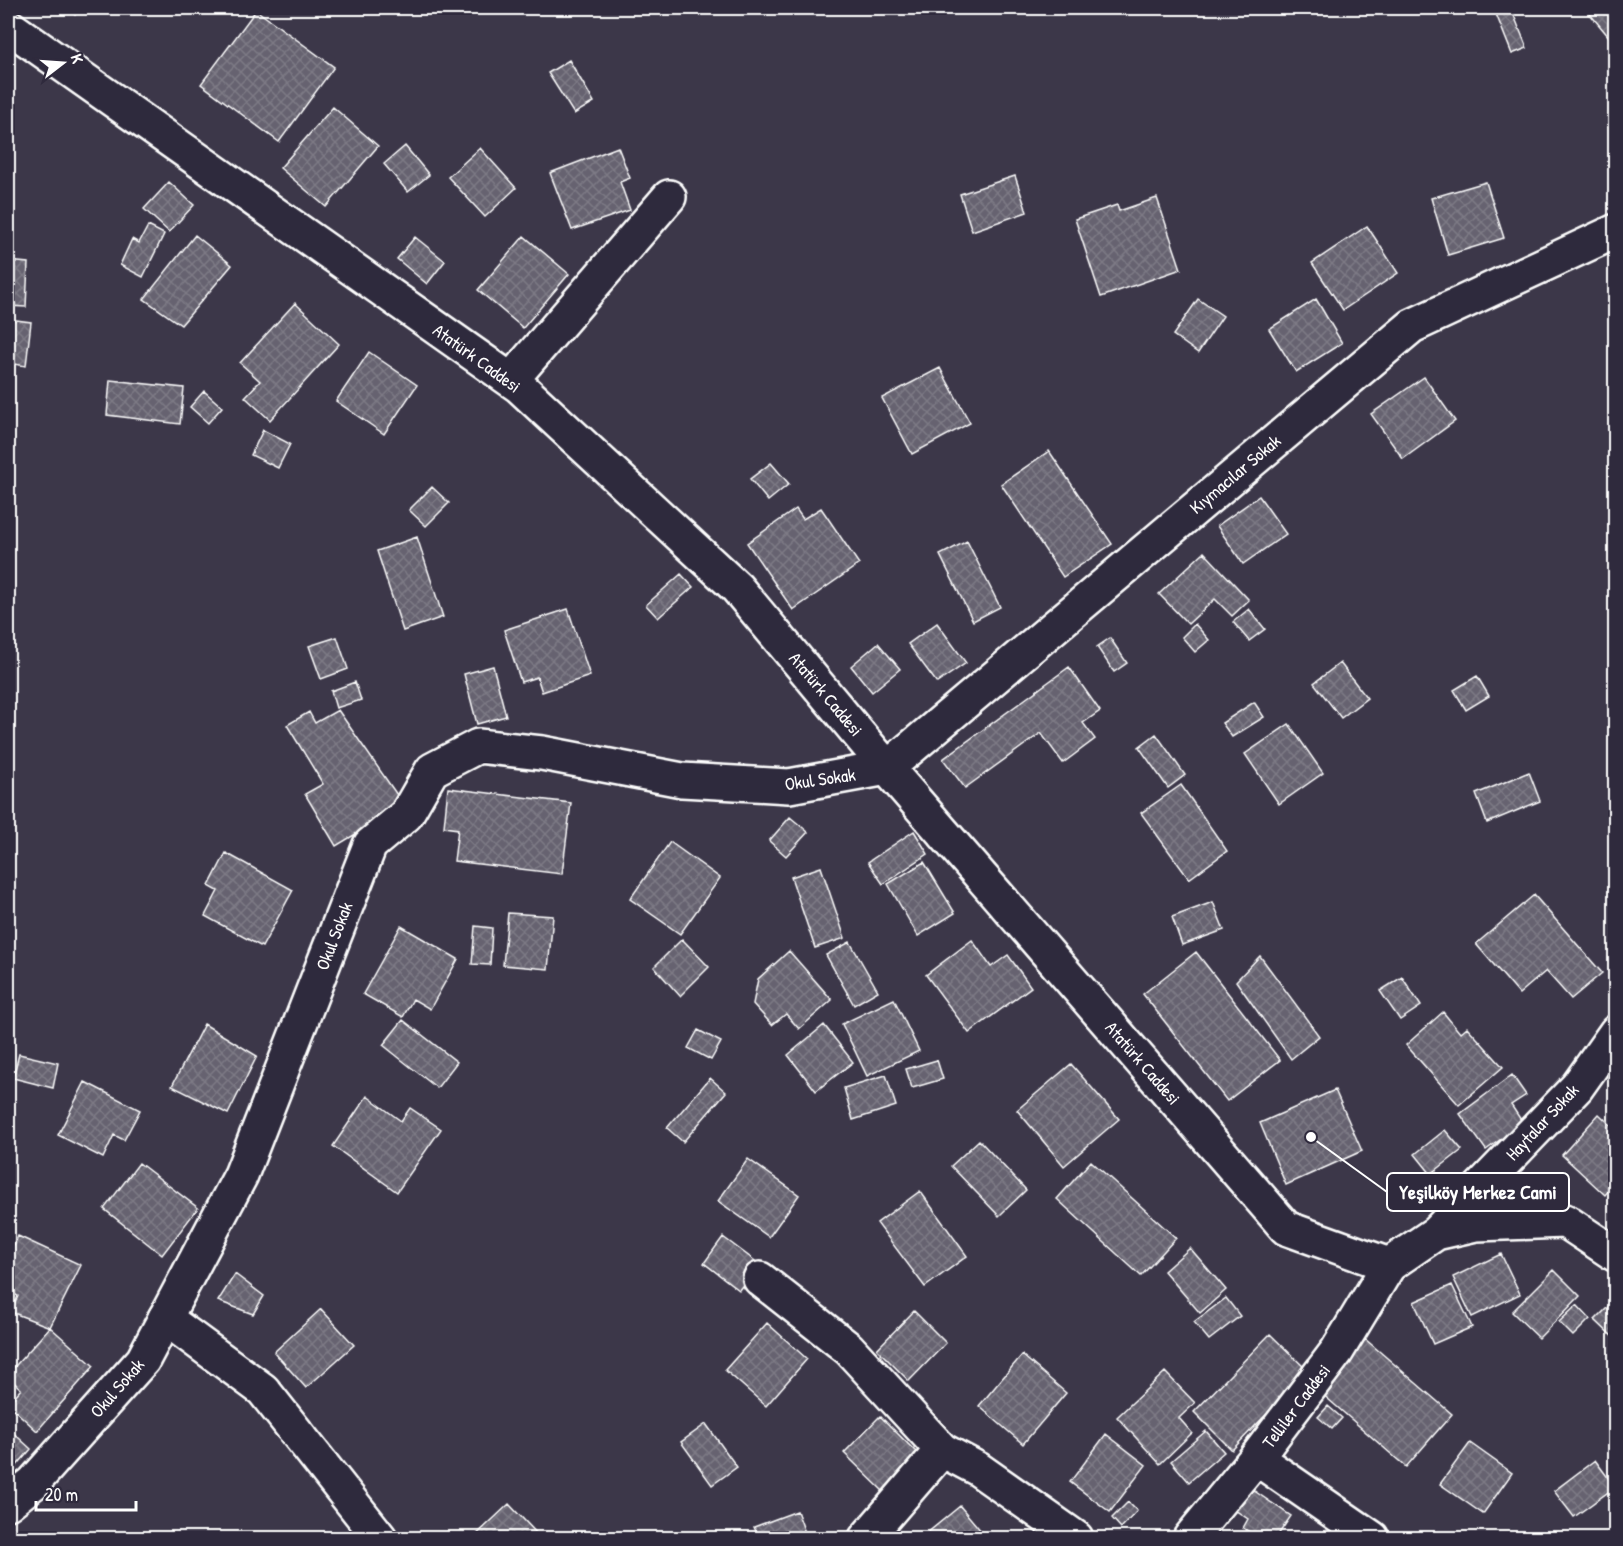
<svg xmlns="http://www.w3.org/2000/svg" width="1623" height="1546" font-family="'Patrick Hand',sans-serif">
	<defs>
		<pattern id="building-cross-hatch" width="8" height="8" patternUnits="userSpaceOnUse" patternTransform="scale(1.5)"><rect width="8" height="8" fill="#666270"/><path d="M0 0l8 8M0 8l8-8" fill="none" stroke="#7d7a85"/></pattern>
	</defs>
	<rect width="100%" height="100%" fill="#3c3749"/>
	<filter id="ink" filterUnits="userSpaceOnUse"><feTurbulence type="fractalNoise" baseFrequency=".0167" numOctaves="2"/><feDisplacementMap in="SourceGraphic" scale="12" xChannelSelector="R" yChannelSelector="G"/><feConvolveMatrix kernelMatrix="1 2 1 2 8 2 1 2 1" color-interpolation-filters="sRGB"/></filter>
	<g filter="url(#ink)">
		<path fill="url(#building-cross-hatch)" stroke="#fff" stroke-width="1.5" d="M67,8h15l-7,7z
			M1511,8l16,40 -15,6 -16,-40z
			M1585,8h31v24l-7,5z
			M256,10l78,57 -55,75 -78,-58z
			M569,60l25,42 -20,12 -26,-41z
			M333,107l45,39 -52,61 -46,-39z
			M405,146l24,29 -21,17 -24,-28z
			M618,147l12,31 -10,4 10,28 -58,20 -22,-57z
			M480,148l36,40 -31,29 -37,-40z
			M1015,176l12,36 -55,19 -12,-37z
			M169,182l25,23 -25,27 -25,-23z
			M1486,182l18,56 -56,17 -17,-57z
			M1157,198l24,71 -80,28 -26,-78 42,-14 2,6z
			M148,226l16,8 -21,43 -23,-12 12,-26 7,4z
			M1367,226l31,47 -55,37 -31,-47z
			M195,235l37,30 -51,60 -37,-26z
			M524,236l45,38 -46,54 -45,-38z
			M415,237l30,24 -18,23 -30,-25z
			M8,261l20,2 -2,44 -18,-1z
			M1198,299l25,17 -25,37 -25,-18z
			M1316,299l26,44 -46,29 -27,-43z
			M295,303l44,41 -69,76 -25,-23 15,-16 -20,-18z
			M8,319l23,3 -5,44 -18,-3z
			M369,352l48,33 -33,49 -48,-33z
			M940,368l30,55 -58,31 -30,-56z
			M1424,377l31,44 -52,38 -32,-45z
			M110,380l74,8 -4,36 -73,-9z
			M204,391l18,16 -14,16 -18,-16z
			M263,430l27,14 -12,24 -27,-13z
			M1049,451l63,93 -49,33 -62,-93z
			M771,463l18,21 -21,17 -18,-22z
			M432,487l17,16 -23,23 -17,-16z
			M1259,496l27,38 -43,30 -26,-38z
			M821,508l38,56 -66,46 -46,-67 49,-34 7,10z
			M417,537l26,80 -40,14 -26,-80z
			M967,541l33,66 -27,14 -33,-66z
			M1204,552l45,48 -17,16 -17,-17 -27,25 -29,-30z
			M681,574l12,13 -35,31 -12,-13z
			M568,609l22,67 -48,16 -5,-15 -16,5 -17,-52z
			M1249,609l16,20 -16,12 -16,-19z
			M937,623l29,40 -29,20 -29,-39z
			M1195,624l14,16 -14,12 -13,-15z
			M337,637l11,32 -27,10 -12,-33z
			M1110,638l17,25 -13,9 -17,-25z
			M878,643l22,26 -28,23 -21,-26z
			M1340,663l27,35 -26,20 -27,-35z
			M493,666l13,50 -29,8 -13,-50z
			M1069,667l31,44 -17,12 12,16 -32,24 -22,-30 -76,55 -22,-29z
			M1477,676l12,20 -23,14 -12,-20z
			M355,682l6,18 -25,8 -5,-17z
			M1254,702l10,15 -32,20 -10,-14z
			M338,710l66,95 -68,41 -31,-52 18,-10 -36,-59 22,-13 6,11z
			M1289,724l34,49 -44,31 -34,-50z
			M1156,734l29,41 -17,13 -29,-41z
			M1529,772l11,29 -53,22 -11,-29z
			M1181,785l46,66 -38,28 -48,-66z
			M448,788l123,15 -9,71 -108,-13 4,-32 -14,-2z
			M790,817l18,15 -22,24 -17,-15z
			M914,831l14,23 -45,30 -15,-22z
			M670,842l50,36 -40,56 -50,-35z
			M226,853l67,37 -31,57 -57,-31 13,-25 -9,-5z
			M924,862l31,51 -37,23 -30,-52z
			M821,867l24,71 -30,10 -24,-71z
			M1534,895l68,78 -31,26 -25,-28 -27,23 -43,-50z
			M1213,902l11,28 -42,15 -10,-28z
			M508,913l45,3 -5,53 -45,-4z
			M401,926l57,33 -28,50 -17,-10 -10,18 -40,-23z
			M475,926l17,2 -2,37 -18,-1z
			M682,939l27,28 -29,29 -26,-29z
			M972,940l19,27 17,-12 23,32 -62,46 -43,-58z
			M850,942l28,49 -24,14 -28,-50z
			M789,951l43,49 -33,29 -13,-15 -14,11 -19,-21 5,-25z
			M1196,952l84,108 -53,41 -84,-107z
			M1260,956l59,80 -28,23 -55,-78z
			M1402,977l19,29 -21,14 -20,-29z
			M894,999l25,52 -52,25 -25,-52z
			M1443,1012l17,21 7,-6 36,40 -44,38 -53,-60z
			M403,1020l54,42 -20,26 -54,-43z
			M204,1024l53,32 -29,58 -56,-28z
			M824,1025l29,37 -37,29 -28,-36z
			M698,1030l23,12 -10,18 -23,-12z
			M19,1054l39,9 -5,25 -40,-10z
			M937,1060l6,19 -31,9 -6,-19z
			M1071,1064l48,55 -55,47 -47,-56z
			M886,1075l10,31 -43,14 -9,-32z
			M1512,1075l14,20 -15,10 12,18 -37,27 -26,-36z
			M710,1078l16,14 -43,50 -16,-14z
			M85,1082l55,28 -16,30 -10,-5 -11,23 -45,-23z
			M1335,1090l27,61 -76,34 -26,-62z
			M367,1096l34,25 9,-13 31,21 -44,63 -64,-46z
			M1599,1114l17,16v52l-11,13 -43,-40z
			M1445,1130l17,20 -31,24 -16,-20z
			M979,1140l47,50 -27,26 -48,-50z
			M748,1159l51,36 -30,42 -51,-36z
			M1091,1161l85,77 -35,38 -84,-77z
			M139,1163l59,45 -36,47 -58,-46z
			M920,1191l47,65 -42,31 -48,-64z
			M18,1236l63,29 -31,62 -39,-15 7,-16 -10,-5v-31z
			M723,1237l36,27 -20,26 -35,-27z
			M1190,1248l36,42 -26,23 -36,-42z
			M1501,1254l19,40 -48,23 -19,-40z
			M1554,1270l26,26 -41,42 -27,-26z
			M235,1274l29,22 -11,18 -35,-13z
			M1452,1285l20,42 -39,17 -19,-42z
			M1226,1298l14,18 -31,24 -15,-18z
			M1616,1299v41l-21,-20z
			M1577,1305l13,14 -17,17 -14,-14z
			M321,1309l33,36 -48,43 -32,-36z
			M914,1311l32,32 -37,38 -32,-32z
			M767,1323l40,36 -41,47 -41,-36z
			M50,1327l44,39 -57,65 -29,-27 13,-15 -13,-12v-3z
			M1270,1334l38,37 -76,79 -38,-38z
			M1365,1339l87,75 -46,53 -86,-75z
			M1022,1355l44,38 -43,51 -44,-38z
			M1165,1372l30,31 -16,15 13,15 -32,31 -43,-47z
			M1328,1406l14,12 -10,11 -14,-12z
			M880,1416l40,40 -36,36 -40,-39z
			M706,1424l31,43 -25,18 -31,-43z
			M8,1428l23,21 -23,27z
			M1206,1431l18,21 -35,30 -18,-21z
			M1106,1434l40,31 -36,47 -40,-30z
			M1470,1443l42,30 -29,41 -43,-30z
			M1595,1460l20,27 -41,30 -20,-26z
			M1250,1488l41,28 -15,22h-17l-16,-10 5,-9 -13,-9z
			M1128,1502l9,9 -16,17 -9,-10z
			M509,1504l32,34h-68z
			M960,1506l27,32h-66z
			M797,1511l10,27h-48l-5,-11z"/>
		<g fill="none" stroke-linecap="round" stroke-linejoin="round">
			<g stroke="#fff" stroke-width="38">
				<path id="street" d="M8,26l511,360 218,202 150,180 399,460 103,37 47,-32 40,-9 89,-3 51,34
					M511,380l158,-183
					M887,768l525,-442 204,-95
					M1436,1233l141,-146 39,-55
					M760,1279l89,70 93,101 36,19 98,69
					M165,1318l98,72 117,148
					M1256,1458l116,80
					M866,1538l76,-88"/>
			</g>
			<g stroke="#fff" stroke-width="38">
				<path id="secondary" d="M8,1503l25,-20 110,-123 98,-185 129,-330 36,-30 26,-45 46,-24 64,7 140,27 107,6 98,-18
					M1190,1538l66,-80 81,-107 52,-86"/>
			</g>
			<use href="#street" stroke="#2f2a3d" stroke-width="33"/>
			<use href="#secondary" stroke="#2f2a3d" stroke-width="33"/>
		</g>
	</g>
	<g text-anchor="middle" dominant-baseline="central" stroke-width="4.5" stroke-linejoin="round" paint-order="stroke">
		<g font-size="18" fill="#fff" stroke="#2f2a3d">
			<text transform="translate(477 358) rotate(36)">Atatürk Caddesi</text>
			<text transform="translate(1235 474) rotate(-40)">Kıymacılar Sokak</text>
			<text transform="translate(826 694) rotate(50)">Atatürk Caddesi</text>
			<text transform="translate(820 779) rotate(-8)">Okul Sokak</text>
			<text transform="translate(334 936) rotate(-69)">Okul Sokak</text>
			<text transform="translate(1143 1063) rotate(49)">Atatürk Caddesi</text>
			<text transform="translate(1542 1122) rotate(-47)">Haytalar Sokak</text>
			<text transform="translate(117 1388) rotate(-49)">Okul Sokak</text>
			<text transform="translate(1296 1406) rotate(-53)">Telliler Caddesi</text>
		</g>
	</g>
	<path fill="none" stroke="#fff" stroke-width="2" d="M1311 1137L1387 1192"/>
	<circle fill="#fff" stroke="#2f2a3d" stroke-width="2" cx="1311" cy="1137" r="6"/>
	<rect fill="#2f2a3d" stroke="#fff" stroke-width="2" x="1387" y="1173" width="182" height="38" rx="6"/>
	<g font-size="20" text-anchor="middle" font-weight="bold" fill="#fff">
		<text x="1478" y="1199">Yeşilköy Merkez Cami</text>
	</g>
	<rect width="1623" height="1546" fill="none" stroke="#2f2a3d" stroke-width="30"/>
	<rect x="15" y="15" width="1593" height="1516" fill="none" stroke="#fff" stroke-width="2" filter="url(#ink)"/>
	<g transform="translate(63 63) rotate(73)" stroke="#2f2a3d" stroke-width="4.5" paint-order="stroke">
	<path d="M0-4.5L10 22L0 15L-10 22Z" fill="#ffffff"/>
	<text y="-9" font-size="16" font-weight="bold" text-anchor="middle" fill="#ffffff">K</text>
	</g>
	<path d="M36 1501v9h100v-9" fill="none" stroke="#ffffff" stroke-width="3"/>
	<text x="45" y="1501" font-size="18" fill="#ffffff" stroke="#2f2a3d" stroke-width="4.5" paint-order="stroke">20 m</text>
</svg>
